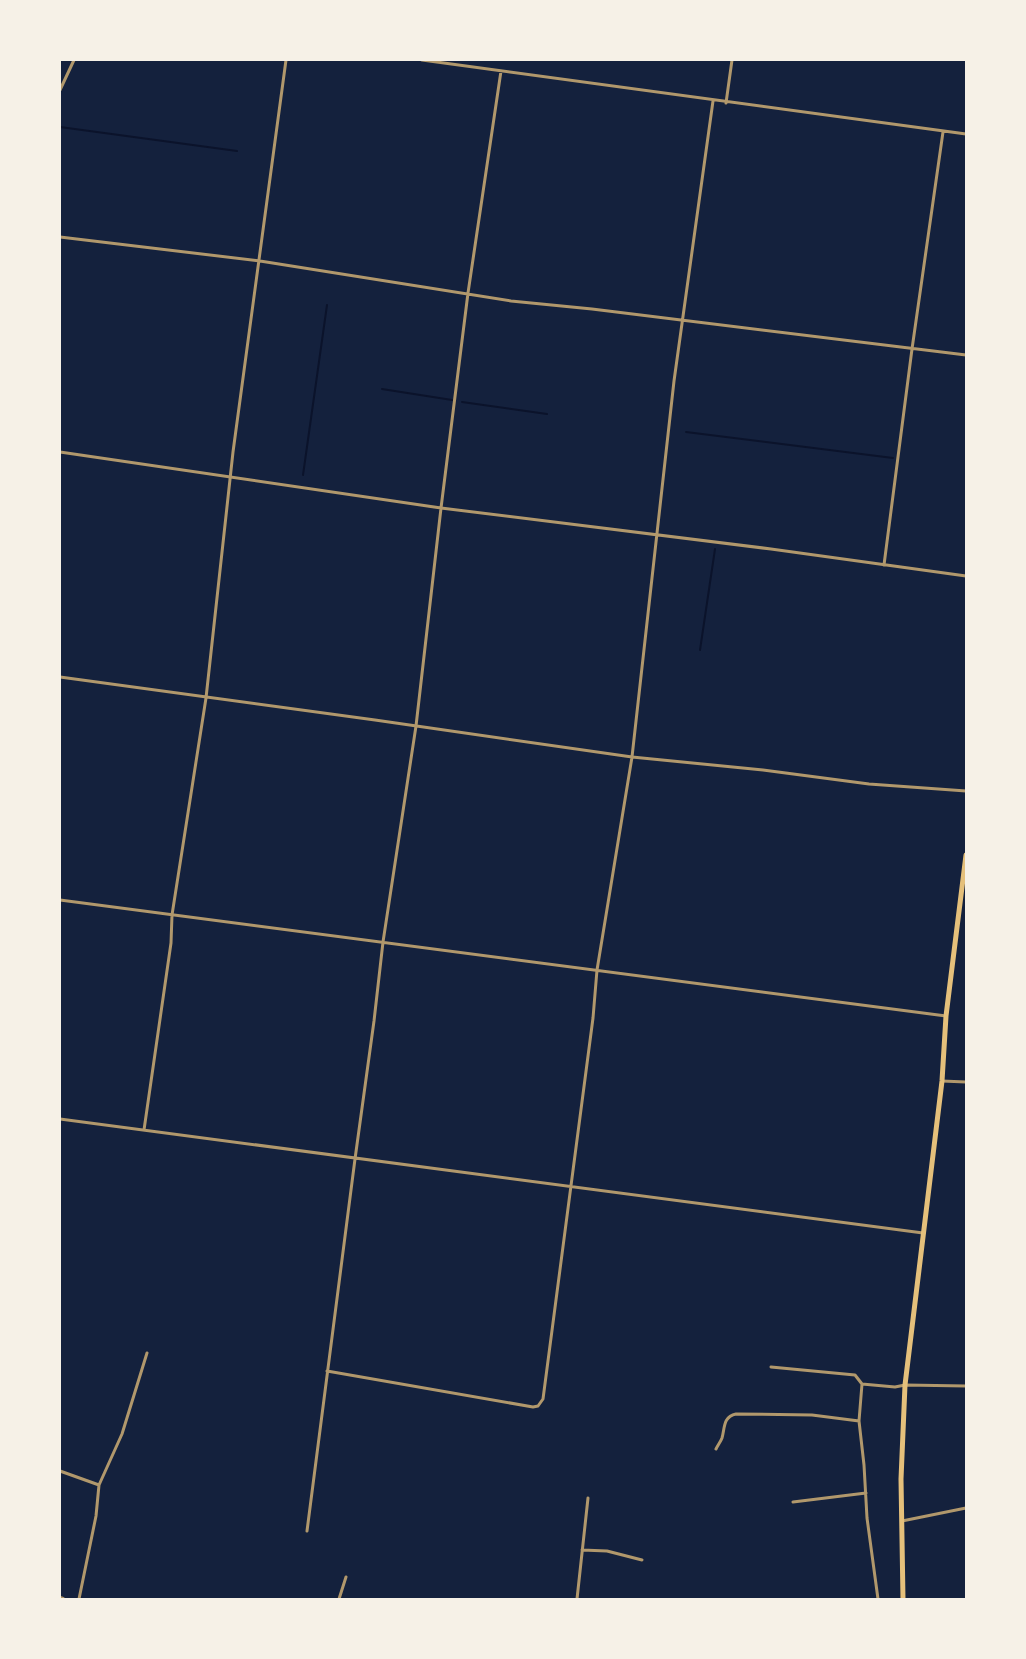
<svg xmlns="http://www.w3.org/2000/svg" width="1026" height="1659" font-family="Cabin,sans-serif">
	<rect width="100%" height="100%" fill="#14213d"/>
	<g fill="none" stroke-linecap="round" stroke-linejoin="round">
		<path stroke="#0b132b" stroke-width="2" d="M60,127l177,24
			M382,389l70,11
			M462,402l85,12
			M686,432l207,26
			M303,475l24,-170
			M700,650l15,-101"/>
		<path stroke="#b1986c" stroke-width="3" d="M422,60l544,74
			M60,90l14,-30
			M726,103l6,-43
			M60,237l200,24 251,40 81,8 374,46
			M60,452l381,56 330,41 195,27
			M884,565l28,-216 31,-217
			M60,677l315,43 257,37 131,13 106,14 97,7
			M60,900l886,116
			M942,1081l24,1
			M60,1119l863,114
			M144,1130l27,-187 1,-28 34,-217 27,-246 53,-392
			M771,1367l84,8 7,9
			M327,1371l206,36 5,-1 5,-7 50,-381 4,-48 35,-213 42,-376 39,-280
			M716,1449c2,-4 5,-8 6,-11 3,-11 1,-21 14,-24l76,1 47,6
			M60,1471l39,14
			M793,1502l73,-9
			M902,1521l64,-13
			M307,1531l48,-372 19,-138 9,-79 33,-216 25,-218 27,-215 33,-222
			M582,1550l25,1 35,9
			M79,1599l17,-83 3,-31 23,-51 25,-81
			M339,1599l7,-22
			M577,1599l11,-101
			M878,1599l-11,-81 -3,-53 -5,-44 3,-37 33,3 10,-2 61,1"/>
		<path stroke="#b1986c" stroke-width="4" d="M60,1598l3,1"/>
		<path stroke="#e5c07b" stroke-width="5" d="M903,1599l-2,-120 4,-94 37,-304 4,-65 20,-161"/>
	</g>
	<rect width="1026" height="1659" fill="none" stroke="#f6f1e7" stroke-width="122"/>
</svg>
